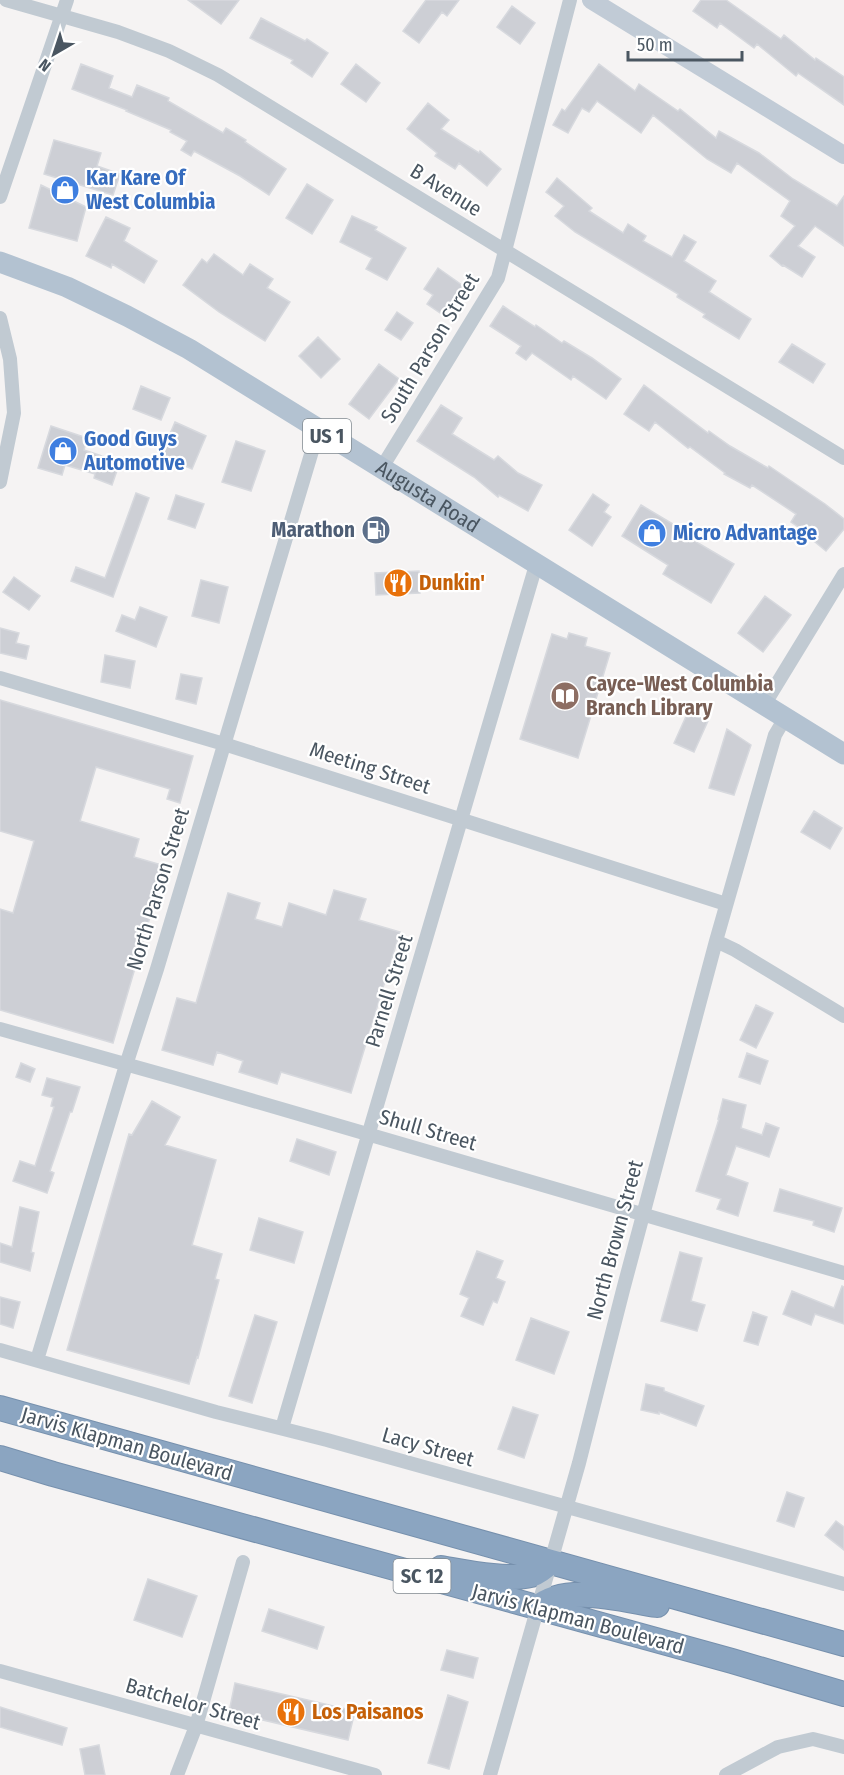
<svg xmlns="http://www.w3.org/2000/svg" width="844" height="1775" font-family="'Fira Sans Condensed',sans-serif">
	<rect width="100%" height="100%" fill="#f5f3f3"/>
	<path fill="#cdcfd5" stroke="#d7d9de" stroke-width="1.5" d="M188,0h51l-18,24z
		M426,0h33l-12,16 -5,-4 -23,31 -16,-12z
		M701,0h25l55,39 3,-4 31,25 1,-2 28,19v28l-46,-32 -2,3 -39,-32 -3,4 -34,-25 -3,5 -24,-17z
		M512,6l23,17 -15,21 -23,-17z
		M261,18l44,23 2,-2 21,14 -16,24 -21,-14 2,-3 -43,-22z
		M81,64l32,12 -4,12 23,9 5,-12 32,13 -1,3 55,32 3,-5 20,12 -1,2 41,27 -17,26 -29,-19 -46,-25 -3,5 -10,-6 6,-9 -17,-9 1,-2 -45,-19 1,-1 -55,-21z
		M356,64l24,19 -14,19 -25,-18z
		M599,64l36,27 4,-7 39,27 2,-2 36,29 3,-7 40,22 34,26 44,27 7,-10v50l-29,-20 -17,20 17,11 -13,20 -19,-12 -1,1 -12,-10 25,-30 -14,-10 9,-15 -53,-38 -6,10 -24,-14 -54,-44 -12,18 -44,-32 -8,11 -7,-4 -14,25 -15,-8 9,-16 3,2z
		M428,103l21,17 -8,9 38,24 1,-2 21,18 -14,17 -28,-23 -4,6 -20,-13 2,-3 -30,-24z
		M54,140l47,13 -4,13 23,8 -7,21 -69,-21z
		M557,178l35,30 -3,3 34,22 5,-9 18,12 -3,5 29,16 12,-22 12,7 -12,19 32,20 -7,11 42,27 -12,20 -36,-22 2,-3 -28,-17 1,-3 -103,-62 -20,-16 9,-10 -18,-14z
		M307,184l26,16 -21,34 -26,-16z
		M41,185l45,22 -9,34 -48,-13z
		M352,216l25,11 -2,3 31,18 -19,32 -21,-11 6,-11 -32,-16z
		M106,217l24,11 -6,13 33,20 -13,22 -32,-19 -1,4 -25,-12z
		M214,254l29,21 7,-11 23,15 -6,9 23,14 -25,39 -46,-29 -36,-27 19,-26 5,4z
		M438,268l28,20 -20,29 -19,-13 6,-9 -9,-6z
		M503,306l32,21 1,-2 26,18 2,-2 28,17 29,21 -15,20 -33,-23 -2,4 -39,-27 -6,7 -10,-7 5,-7 -31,-20z
		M397,312l16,11 -12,17 -16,-10z
		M318,337l22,22 -19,19 -22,-22z
		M792,344l33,20 -12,19 -34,-21z
		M379,364l20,15 -30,40 -20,-15z
		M644,385l64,48 1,-2 21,15 38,22 1,-2 56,38 19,15v10l-18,22 -17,-14 1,-2 -19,-13 5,-8 -44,-29 -2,3 -26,-14 1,-1 -35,-26 -2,1 -33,-26 -6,9 -25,-17z
		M141,386l29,12 -9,22 -28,-11z
		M441,405l21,13 -10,16 42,26 4,-4 20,17 24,12 -14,26 -29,-16 -1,2 -24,-20 -57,-36z
		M175,422l31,14 -14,33 -31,-14z
		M51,426l36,12 -3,12 36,12 -8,23 -18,-7 1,-4 -30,-9 -3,10 -24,-7z
		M236,441l29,10 -14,40 -29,-9z
		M136,493l13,5 -36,99 -42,-16 5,-14 29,11z
		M593,494l16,11 -5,7 7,5 -19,29 -23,-16z
		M176,495l28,9 -9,24 -27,-9z
		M641,505l42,25 -2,3 53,31 -23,39 -48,-29 5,-9 -46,-29z
		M419,571l1,22 -44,2 -1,-22z
		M14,577l26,19 -11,14 -26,-18z
		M201,580l27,7 -9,36 -27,-7z
		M765,596l26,19 -28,37 -25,-19z
		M140,607l27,10 -11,30 -40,-16 6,-16 13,5z
		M0,628l19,5 -3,10 13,3 -3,13 -26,-6z
		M569,633l18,5 -2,8 25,7 -32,105 -58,-19 32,-105 15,5z
		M105,655l30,6 -5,27 -29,-6z
		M181,674l21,4 -6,26 -20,-5z
		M0,700l193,56 -13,47 -13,-4 3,-10 -74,-22 -16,54 59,18 -5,18 31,9 -52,177 -113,-33v-101l13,4 21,-72 -34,-10z
		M688,712l20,9 -14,31 -20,-9z
		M727,729l24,16 -17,50 -25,-7z
		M814,811l28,17 -12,21 -29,-17z
		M334,890l32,9 -7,21 41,12 -49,161 -70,-21 -4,12 -38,-12 4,-11 -26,-9 -4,13 -51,-15 15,-52 19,5 32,-110 32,10 -5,16 27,8 7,-24 37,12z
		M756,1005l17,8 -17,35 -16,-8z
		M747,1053l21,8 -8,23 -21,-7z
		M21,1063l14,6 -5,13 -14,-5z
		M47,1078l33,9 -8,25h-2l-20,59 4,2 -7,20 -34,-12 7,-20 15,5 19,-59 -3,-1 2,-8 -11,-3z
		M723,1099l23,6 -5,23 21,7 4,-12 13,5 -10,29 -33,-11 -10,29 22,8 -10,33 -21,-7 4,-10 -25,-8 23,-72h-1z
		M152,1101l28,16 -15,28 51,15 -24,85 30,9 -7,25 4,1 -21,78 -1,-1 -8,27 -122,-34 62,-216 3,1z
		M297,1139l39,13 -7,23 -39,-14z
		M780,1189l62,19 -8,24 -21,-7 1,-4 -40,-10z
		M20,1207l19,5 -8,40 3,1 -4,18 -30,-9v-19l12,4z
		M259,1218l44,14 -9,31 -44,-13z
		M477,1251l26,10 -7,17 9,4 -8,21 -4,-2 -10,24 -22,-9 8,-18 -9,-4z
		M680,1252l22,6 -11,43 14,4 -8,26 -36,-10z
		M842,1286l2,1v37l-29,-10 -4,11 -28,-11 9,-23 42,17z
		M0,1297l20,5 -7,26 -13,-4z
		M753,1312l14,5 -9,28 -14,-4z
		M255,1315l22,7 -25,81 -23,-7z
		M531,1318l38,14 -15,42 -38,-14z
		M646,1384l18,4v3l40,15 -8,20 -37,-14v2l-18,-4z
		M513,1407l25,8 -14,43 -26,-9z
		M787,1492l17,6 -10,29 -17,-6z
		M836,1521l8,6v23l-19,-15z
		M148,1579l49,17 -15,41 -48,-17z
		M269,1609l55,18 -7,22 -55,-18z
		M447,1650l31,8 -5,20 -32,-8z
		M235,1683l120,28 -7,29 -119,-28z
		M448,1695l20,7 -19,67 -21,-6z
		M0,1707l67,21 -5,17 -62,-18z
		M99,1745l6,30h-20l-5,-26z"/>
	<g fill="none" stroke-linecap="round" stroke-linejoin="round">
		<g stroke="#7690ad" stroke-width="26">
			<path id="highway" d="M0,1408l844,236
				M0,1458l53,16 679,187 112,33
				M441,1568c24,4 67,13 90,7 8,-3 13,-7 19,-13
				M537,1608c28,-25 86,-8 120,-3"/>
		</g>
		<path stroke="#c1cad2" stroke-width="14" d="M6,0l112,32 51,19 49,24 626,383
			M0,197l67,-197
			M0,318l10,41 4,54 -14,69
			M381,469l117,-191 72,-278
			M0,678l224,66 502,160
			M764,705l80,-131
			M716,941l19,9 109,66
			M0,1029l175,49 669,195
			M0,1350l216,62 111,28 517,144
			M37,1360l89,-295 31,-96 161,-538
			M282,1428l254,-863
			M0,1671l375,104
			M177,1775l19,-49 47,-164
			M490,1775l89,-312 44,-173 93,-349 59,-206 10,-17
			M726,1775l52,-28 35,-8 31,8"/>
		<path stroke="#c1cbd6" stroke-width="18" d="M591,0l253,155"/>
		<path stroke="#b3c2d1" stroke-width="21" id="s1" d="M0,262l67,25 60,29 62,33 655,405"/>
		<use href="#highway" stroke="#8ba5c1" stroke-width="24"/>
	</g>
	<defs>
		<g id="shop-disc" transform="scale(1.5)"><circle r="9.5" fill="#3f7fe0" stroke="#fff"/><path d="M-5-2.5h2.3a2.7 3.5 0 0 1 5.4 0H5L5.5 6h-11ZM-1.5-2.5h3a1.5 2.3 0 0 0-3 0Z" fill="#fff"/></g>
		<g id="fuel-disc" transform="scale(1.5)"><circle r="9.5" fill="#5c6f8a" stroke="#fff"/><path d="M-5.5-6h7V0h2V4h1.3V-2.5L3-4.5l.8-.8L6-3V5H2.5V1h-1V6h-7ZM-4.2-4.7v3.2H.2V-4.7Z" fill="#fff"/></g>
		<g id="restaurant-disc" transform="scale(1.5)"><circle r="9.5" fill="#e8710a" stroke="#fff"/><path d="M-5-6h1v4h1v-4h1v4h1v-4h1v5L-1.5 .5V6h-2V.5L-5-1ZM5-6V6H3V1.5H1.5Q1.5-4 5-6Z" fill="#fff"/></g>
		<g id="library-disc" transform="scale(1.5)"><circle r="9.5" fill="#8d6e63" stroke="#fff"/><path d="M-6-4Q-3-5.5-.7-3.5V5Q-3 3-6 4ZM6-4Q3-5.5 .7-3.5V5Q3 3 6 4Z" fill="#fff"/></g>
	</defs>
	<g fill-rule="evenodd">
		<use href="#shop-disc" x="65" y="190"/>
		<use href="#shop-disc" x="63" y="451"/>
		<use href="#fuel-disc" x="376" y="530"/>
		<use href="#shop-disc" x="652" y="533"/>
		<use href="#restaurant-disc" x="398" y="583"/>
		<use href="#library-disc" x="565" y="696"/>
		<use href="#restaurant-disc" x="291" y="1712"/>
	</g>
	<g text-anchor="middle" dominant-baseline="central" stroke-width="4.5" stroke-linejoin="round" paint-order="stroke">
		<g fill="#fff" stroke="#808990" stroke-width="1.5">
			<rect x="303" y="419" width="48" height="34" rx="4.5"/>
			<rect x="393.5" y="1559" width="57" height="34" rx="4.5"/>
		</g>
		<g font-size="20" font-weight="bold" fill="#4a5661">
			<text x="327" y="436">US 1</text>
			<text x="422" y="1576">SC 12</text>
		</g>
		<g font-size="21" font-weight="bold" fill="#366cbe" stroke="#fff" text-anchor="start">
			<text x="86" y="178">Kar Kare Of<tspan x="86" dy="24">West Columbia</tspan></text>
			<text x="84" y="439">Good Guys<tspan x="84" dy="24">Automotive</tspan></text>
			<text x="673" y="533">Micro Advantage</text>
		</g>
		<g font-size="21" fill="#4a5661" stroke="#fff">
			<text transform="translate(446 190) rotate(32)">B Avenue</text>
			<text transform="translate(430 348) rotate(-59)">South Parson Street</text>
			<text stroke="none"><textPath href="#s1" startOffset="489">Augusta Road</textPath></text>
			<text transform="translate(370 768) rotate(18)">Meeting Street</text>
			<text transform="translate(158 889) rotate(-73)">North Parson Street</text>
			<text transform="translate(389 991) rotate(-73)">Parnell Street</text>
			<text transform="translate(428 1130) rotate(16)">Shull Street</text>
			<text transform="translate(615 1240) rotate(-75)">North Brown Street</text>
			<text transform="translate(127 1444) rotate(16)">Jarvis Klapman Boulevard</text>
			<text transform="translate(428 1447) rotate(16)">Lacy Street</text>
			<text transform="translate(578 1619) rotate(15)">Jarvis Klapman Boulevard</text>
			<text transform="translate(193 1704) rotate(16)">Batchelor Street</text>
		</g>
		<g font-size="21" font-weight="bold" fill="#4e5e75" stroke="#fff" text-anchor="end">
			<text x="355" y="530">Marathon</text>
		</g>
		<g font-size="21" font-weight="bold" fill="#c56008" stroke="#fff" text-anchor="start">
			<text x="419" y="583">Dunkin'</text>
			<text x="312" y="1712">Los Paisanos</text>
		</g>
		<g font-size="21" font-weight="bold" fill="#785e54" stroke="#fff" text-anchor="start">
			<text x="586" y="684">Cayce-West Columbia<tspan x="586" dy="24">Branch Library</tspan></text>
		</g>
	</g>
	<g transform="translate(54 54) rotate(219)" stroke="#ffffff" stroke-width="4.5" paint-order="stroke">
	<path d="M0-4.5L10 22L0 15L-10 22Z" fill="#4a5661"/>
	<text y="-9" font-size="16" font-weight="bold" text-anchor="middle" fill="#4a5661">N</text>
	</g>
	<path d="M628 51v9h114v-9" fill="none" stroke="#4a5661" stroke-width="3"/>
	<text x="637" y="51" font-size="18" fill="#4a5661" stroke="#ffffff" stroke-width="4.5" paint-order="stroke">50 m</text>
</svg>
